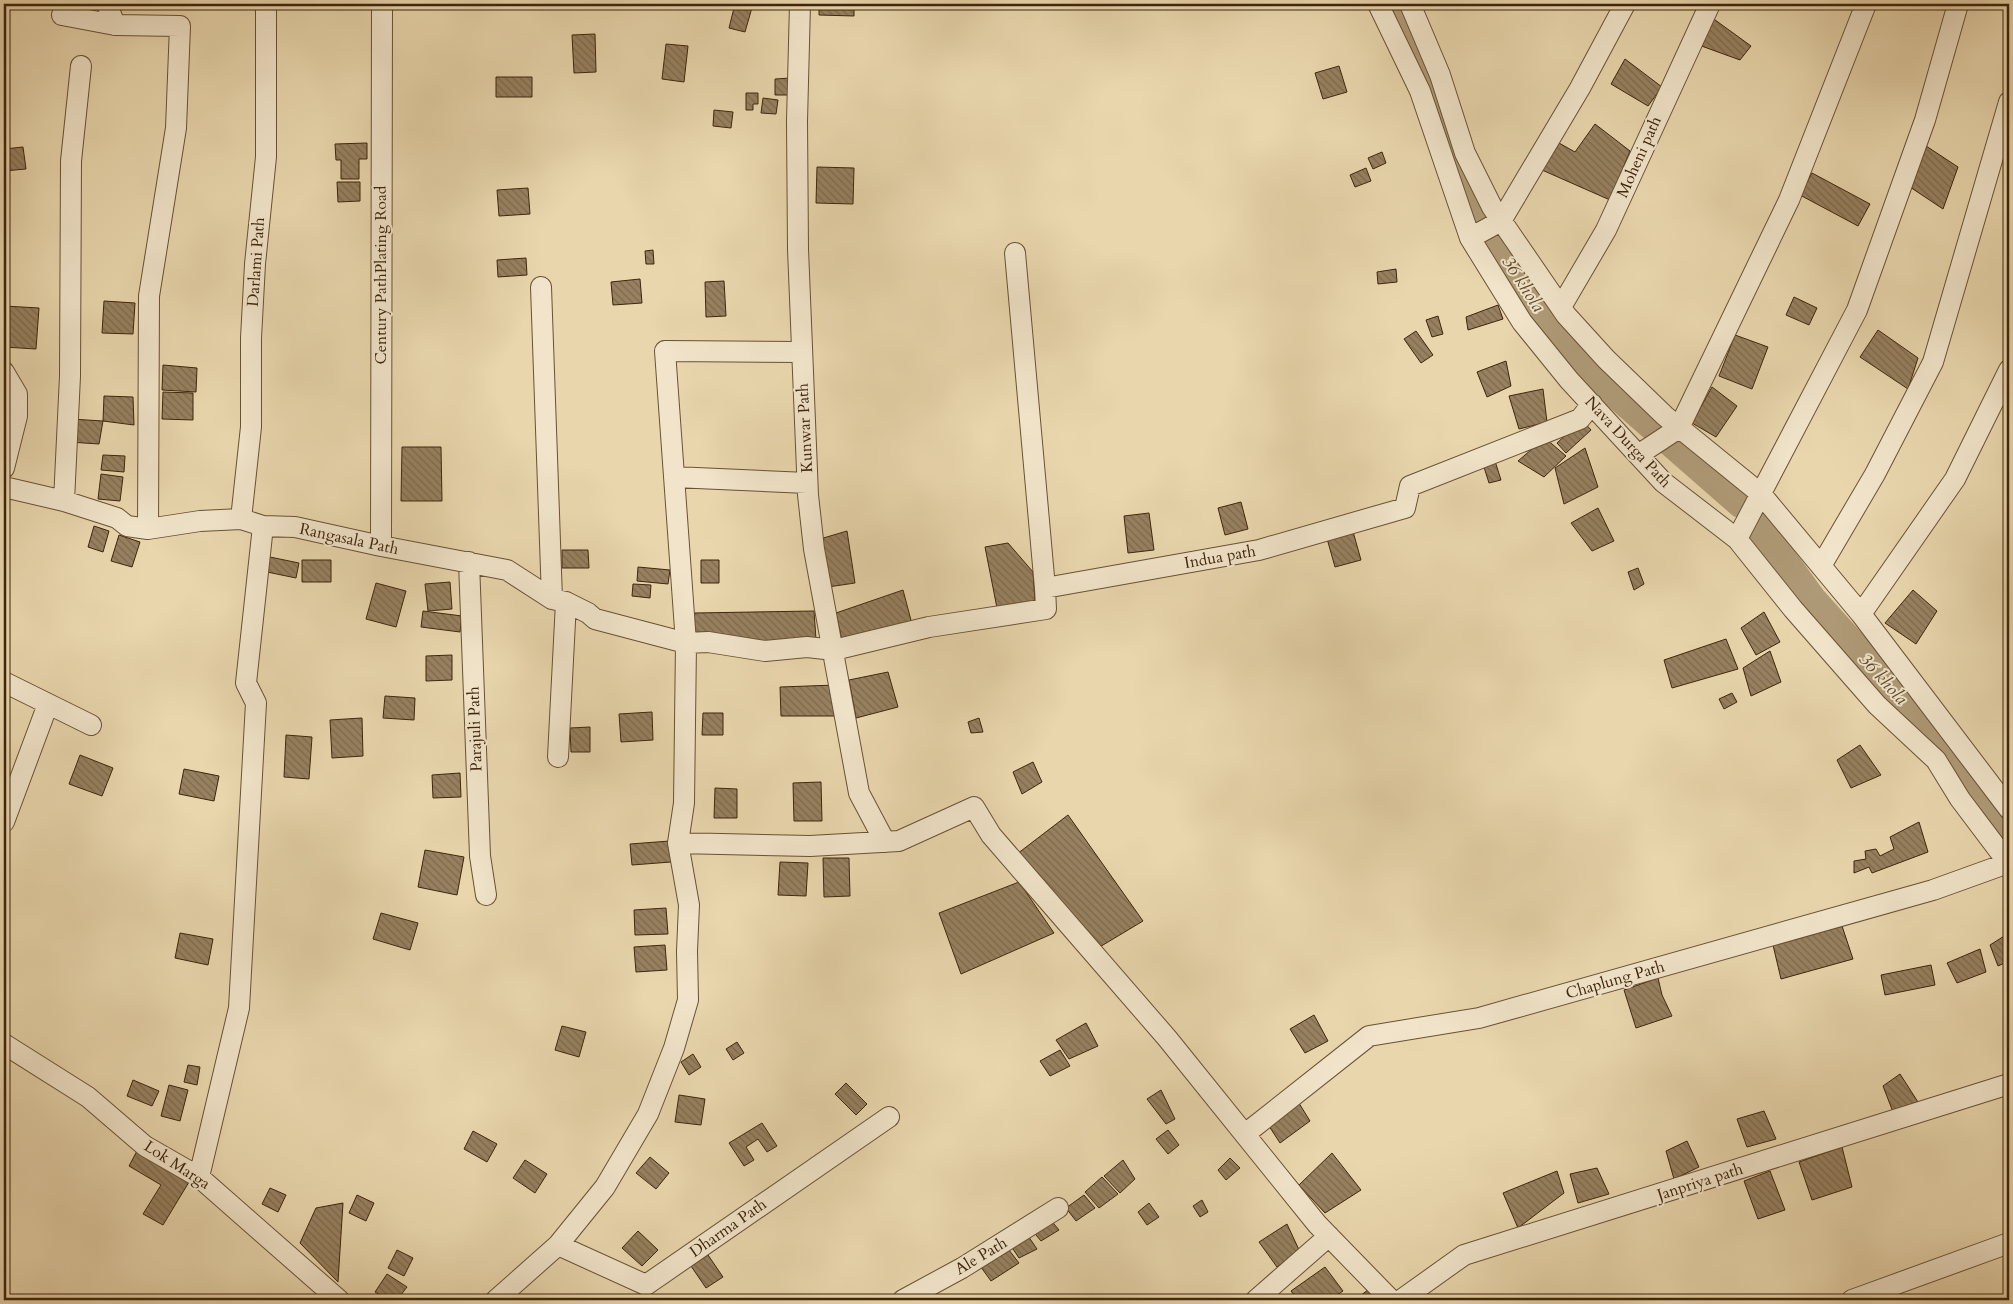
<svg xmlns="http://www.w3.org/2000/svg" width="2013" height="1304" font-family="Cardo,serif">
	<defs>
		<pattern id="building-back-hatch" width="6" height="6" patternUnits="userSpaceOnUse" patternTransform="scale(1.25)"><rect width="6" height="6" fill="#978160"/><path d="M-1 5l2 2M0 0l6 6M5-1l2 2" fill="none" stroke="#7d694e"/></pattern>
	</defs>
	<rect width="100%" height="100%" fill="#e9d6ad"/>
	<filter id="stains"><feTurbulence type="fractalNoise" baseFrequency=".004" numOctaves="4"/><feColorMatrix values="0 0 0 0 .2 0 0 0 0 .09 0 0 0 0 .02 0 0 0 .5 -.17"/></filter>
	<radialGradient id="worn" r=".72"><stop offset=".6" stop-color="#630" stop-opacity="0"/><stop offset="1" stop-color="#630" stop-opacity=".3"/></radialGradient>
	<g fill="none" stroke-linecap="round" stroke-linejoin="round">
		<path stroke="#af9a77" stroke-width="30" d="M1393,4l39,82 42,120 61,98 61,72 145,127
			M1759,527l53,73 159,177 38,54"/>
	</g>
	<path fill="url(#building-back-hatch)" stroke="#3e250d" d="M735,4h18l-8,28 -16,-4z
		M819,4h35v12l-35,-1z
		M1711,17l40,29 -11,14 -44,-16z
		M595,34l1,38 -22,1 -2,-38z
		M666,44l22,2 -4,36 -22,-3z
		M1625,59l37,28 -14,19 -37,-22z
		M1339,66l8,26 -24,7 -8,-26z
		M496,77h36v20h-36z
		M790,78v17h-15v-16z
		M746,93h12v11h-5v6h-7z
		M763,98l15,2 -2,14 -15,-1z
		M714,110l19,2 -2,16 -18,-2z
		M1595,124l35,27 -20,49 -68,-30 17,-27 16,9z
		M367,143v16h-8v20h-18v-19h-5l-1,-16z
		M1923,144l35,23 -15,42 -36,-24z
		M23,147l3,22 -22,2v-22z
		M1382,152l4,11 -13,6 -5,-11z
		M817,167l37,1 -1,36 -37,-1z
		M1366,168l5,13 -16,6 -5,-12z
		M1812,173l58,31 -12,22 -58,-31z
		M337,182h23v19l-22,1z
		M528,188l2,26 -31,2 -2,-26z
		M653,250l1,14h-8l-1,-13z
		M526,258l1,17 -29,2 -1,-17z
		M1396,269l1,13 -19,2 -1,-12z
		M640,279l2,24 -29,2 -2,-23z
		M724,281l2,35 -20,1 -1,-35z
		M1794,297l23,11 -8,17 -23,-10z
		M104,301l31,2 -2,31 -31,-1z
		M1498,305l5,14 -35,11 -2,-13z
		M4,306l35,2 -3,41 -32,-2z
		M1438,316l5,18 -11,3 -6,-17z
		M1878,330l40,28 -10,31 -48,-32z
		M1416,331l17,24 -12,8 -17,-24z
		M1735,335l33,12 -16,42 -33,-13z
		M1506,361l5,25 -24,11 -10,-25z
		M163,365l34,3 -1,24 -34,-2z
		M1712,387l25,19 -21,31 -24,-14z
		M1543,389l4,33 -28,7 -10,-33z
		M163,392l30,1v27l-31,-1z
		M104,396l29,1 1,28 -31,-4z
		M71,419l32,2 -4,23 -30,-2z
		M1582,420l9,10 -25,23 -9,-10z
		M1545,438l21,18 -22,21 -26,-16z
		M402,447h39l1,54h-41z
		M1585,448l13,39 -34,17 -9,-36z
		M103,455l22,1 -1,16 -23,-2z
		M1495,461l6,19 -12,3 -6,-19z
		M101,474l22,3 -3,24 -22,-2z
		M1241,502l7,27 -23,6 -7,-27z
		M1598,508l16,33 -22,10 -21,-28z
		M1149,513l5,37 -26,3 -4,-37z
		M94,526l15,5 -6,21 -15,-5z
		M1352,528l9,32 -26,7 -9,-32z
		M847,531l8,52 -27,4 -8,-48z
		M119,535l21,7 -8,25 -21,-6z
		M1008,543l25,29 2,29 -38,7 -12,-61z
		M562,550h26l1,18h-27z
		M270,557l29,6 -3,15 -29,-6z
		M302,560h29v22h-29z
		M701,560h18v23h-18z
		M638,567l32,3 -2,14 -31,-3z
		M1638,568l6,16 -10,6 -6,-18z
		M450,582l2,27 -24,2 -3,-27z
		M376,583l30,8 -10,36 -30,-8z
		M633,584l18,1 -1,13 -18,-2z
		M903,590l9,34 -69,21 -7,-32z
		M1913,590l24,21 -21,33 -31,-21z
		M423,611l39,5 -2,16 -39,-5z
		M814,611l2,28 -43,5 -82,-6 4,-25z
		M1764,612l16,30 -24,13 -15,-27z
		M1726,639l12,30 -66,19 -8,-28z
		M1770,651l11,31 -30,14 -8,-28z
		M452,655v25l-26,1v-25z
		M888,672l10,35 -42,11 -7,-38z
		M836,685l1,31h-56l-1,-29z
		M1732,693l5,9 -13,7 -5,-10z
		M385,696l30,2 -1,22 -31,-2z
		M652,712l1,28 -32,2 -2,-28z
		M703,713h20v22h-21z
		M362,718l1,38 -31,2 -2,-38z
		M979,718l4,14 -12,1 -3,-11z
		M590,727v25h-19l-1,-24z
		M286,735l26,2 -3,42 -25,-2z
		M1860,745l21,30 -30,13 -14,-28z
		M80,755l33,13 -11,28 -33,-12z
		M1033,762l9,20 -20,12 -9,-22z
		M184,769l35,7 -5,25 -35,-7z
		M460,773l1,24 -28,1 -1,-23z
		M821,782l1,39h-28l-1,-38z
		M715,788l22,1v29h-23z
		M1068,815l75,106 -45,27 -81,-94z
		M1919,822l9,30 -56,21 -3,-6 -15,6v-12l12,-2 -1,-8 11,-2 4,7 14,-7 -4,-12z
		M670,841l1,21 -39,3 -2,-21z
		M425,850l39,7 -7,38 -39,-8z
		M823,858h26l1,38 -26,1z
		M780,862l28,1 -2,33 -28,-1z
		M1019,882l35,51 -93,41 -22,-61z
		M666,908l2,26 -33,1 -1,-25z
		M381,913l37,10 -8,27 -37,-11z
		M1842,926l11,33 -72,20 -8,-34z
		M180,933l33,6 -5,26 -33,-7z
		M2009,933v28l-11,5 -8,-21z
		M665,945l2,25 -31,2 -2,-25z
		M1980,949l6,23 -29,11 -10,-20z
		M1931,965l4,20 -50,10 -4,-20z
		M1658,978l4,17 10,21 -36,12 -12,-38z
		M1314,1015l14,26 -23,12 -15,-24z
		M1086,1023l12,23 -29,13 -13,-19z
		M562,1026l24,6 -7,25 -24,-7z
		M737,1042l7,11 -11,7 -7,-11z
		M1060,1050l10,16 -20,10 -10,-15z
		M693,1054l8,13 -12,8 -8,-13z
		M188,1065l12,2 -3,18 -13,-3z
		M1900,1074l18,28 -25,10 -10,-26z
		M133,1080l26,11 -7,15 -25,-10z
		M846,1083l21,21 -11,11 -21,-21z
		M169,1085l19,5 -8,31 -19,-5z
		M1161,1090l14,29 -9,5 -19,-25z
		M679,1095l26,4 -4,26 -26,-3z
		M1297,1100l13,21 -30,22 -13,-20z
		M1764,1111l12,28 -29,8 -10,-28z
		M762,1123l15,23 -10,6 -9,-13 -12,8 8,13 -10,6 -15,-23z
		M1168,1130l11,15 -11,9 -12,-15z
		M473,1131l24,13 -10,18 -23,-13z
		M1687,1141l12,26 -25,12 -8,-28z
		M1842,1147l10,40 -40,13 -13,-38z
		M137,1151l52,31 -26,43 -20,-11 18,-29 -32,-19z
		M1332,1153l29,37 -36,23 -26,-28z
		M650,1157l19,16 -13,16 -20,-16z
		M1230,1158l10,10 -14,12 -8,-10z
		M525,1160l22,14 -12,19 -22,-15z
		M1123,1160l12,19 -15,14 -16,-17z
		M1597,1168l12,26 -31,9 -8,-29z
		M1557,1171l7,22 -46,35 -15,-35z
		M1770,1171l15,39 -27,9 -14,-38z
		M1102,1177l16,17 -19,14 -14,-16z
		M270,1188l16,7 -8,17 -16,-8z
		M357,1195l17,8 -8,18 -17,-8z
		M1084,1195l11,13 -19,13 -10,-13z
		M1202,1200l6,12 -8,5 -7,-11z
		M343,1203l-5,79 -38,-39 16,-35z
		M1149,1203l10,14 -12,8 -9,-13z
		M1049,1218l10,12 -18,11 -10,-12z
		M1287,1224l13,28 -23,15 -18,-25z
		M638,1231l20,19 -16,16 -20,-18z
		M1026,1233l11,16 -18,9 -10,-15z
		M1005,1245l14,18 -28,18 -13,-18z
		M397,1250l16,8 -9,18 -16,-8z
		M708,1255l15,22 -17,11 -15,-22z
		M1325,1267l18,24 -13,9h-32l-7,-9z
		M387,1274l20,13 -10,13h-10l-12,-8z
		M1369,1289l8,11h-22z"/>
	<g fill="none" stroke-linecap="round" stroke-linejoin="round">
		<g stroke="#695135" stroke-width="22">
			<path id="street" d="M107,4l8,21
				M800,4l-3,117 1,128 10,246 6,54 45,244 26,49
				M1378,4l42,87 50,147 52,84 47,58 94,102 74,57 56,70 84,96 59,55 24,39 49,65
				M1410,4l30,71 25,78 27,54 74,108 40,44 59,57 96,78 100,120 148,195
				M62,15l53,10 65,1 -4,102 -27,168 -1,233
				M1470,238l31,-17 79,-133 45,-84
				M1015,253l30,335
				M541,287l11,312
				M1561,307l45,-77 104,-226
				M4,372l13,22v22l-13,52
				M1638,455l41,-27 110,-228 77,-196
				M674,477l133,6
				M4,487l60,14 53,17 10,8 21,3 52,-8 41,-2 22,7 32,1 86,19 126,24 45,29 14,3 22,11 7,6 91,24 22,-1 57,9 42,-4 27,3 95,-23 117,-18 -1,-21 214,-38 146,-42 5,-22 170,-67 12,-15
				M64,501l6,-125 1,-215 10,-95
				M241,519l10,-92v-89l4,-74 11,-107v-153
				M1737,539l120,-229 68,-190 33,-116
				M381,546l1,-542
				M469,562l11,294 6,39
				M1821,566l54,-92 58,-112 76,-260
				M1861,614l94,-135 54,-109
				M4,682l87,43
				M558,757l8,-155
				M4,822l44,-118
				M678,843l132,3 89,-5 75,-34 17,28 176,203 150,186 74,76
				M4,1044l84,53 57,49 54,31 140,123
				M1245,1134l124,-98 110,-18 454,-128 75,-27
				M199,1177l40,-169 17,-305 -10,-20 17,-157
				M558,1245l88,40 243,-168
				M496,1300l62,-55 47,-58 43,-73 26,-66 14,-48 -1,-49 2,-46 -11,-62 6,-40 2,-160 -21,-292 136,1
				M903,1300l59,-32 96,-60
				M1256,1300l73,-64
				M1401,1300l63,-45 545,-171
				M1852,1300l157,-57"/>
		</g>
		<use href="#street" stroke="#f1e4ca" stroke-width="20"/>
	</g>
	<g text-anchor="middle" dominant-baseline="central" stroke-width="4" stroke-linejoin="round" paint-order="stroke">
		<g font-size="16" fill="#3e250d" stroke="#f1e4ca">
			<text transform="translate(1639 157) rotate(-66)">Moheni path</text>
			<text transform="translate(256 262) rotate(-86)">Darlami Path</text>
			<text transform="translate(381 275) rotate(-90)">Century PathPlating Road</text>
			<text transform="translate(805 428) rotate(-93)">Kunwar Path</text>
			<text transform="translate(1628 442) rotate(47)">Nava Durga Path</text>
			<text transform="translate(349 539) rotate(12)">Rangasala Path</text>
			<text transform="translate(1220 557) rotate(-10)">Indua path</text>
			<text transform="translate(475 729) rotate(-92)">Parajuli Path</text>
			<text transform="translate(1615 980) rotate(-16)">Chaplung Path</text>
			<text transform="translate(177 1165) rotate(33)">Lok Marga</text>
			<text transform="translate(1700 1182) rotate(-18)">Janpriya path</text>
			<text transform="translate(728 1228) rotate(-35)">Dharma Path</text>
			<text transform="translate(981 1256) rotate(-31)">Ale Path</text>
		</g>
		<g font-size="18" font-style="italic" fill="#60482d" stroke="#f1e4ca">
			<text transform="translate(1523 284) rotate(57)">36 khola</text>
			<text transform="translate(1883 679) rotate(48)">36 khola</text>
		</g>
	</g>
	<rect width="2013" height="1304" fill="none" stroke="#e9d6ad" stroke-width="20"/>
	<rect x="5" y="5" width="2003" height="1294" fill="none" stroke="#3e250d" stroke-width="2.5"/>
	<rect x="10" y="10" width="1993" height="1284" fill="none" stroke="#3e250d"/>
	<rect width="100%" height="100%" filter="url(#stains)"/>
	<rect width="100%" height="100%" fill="url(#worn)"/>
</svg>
